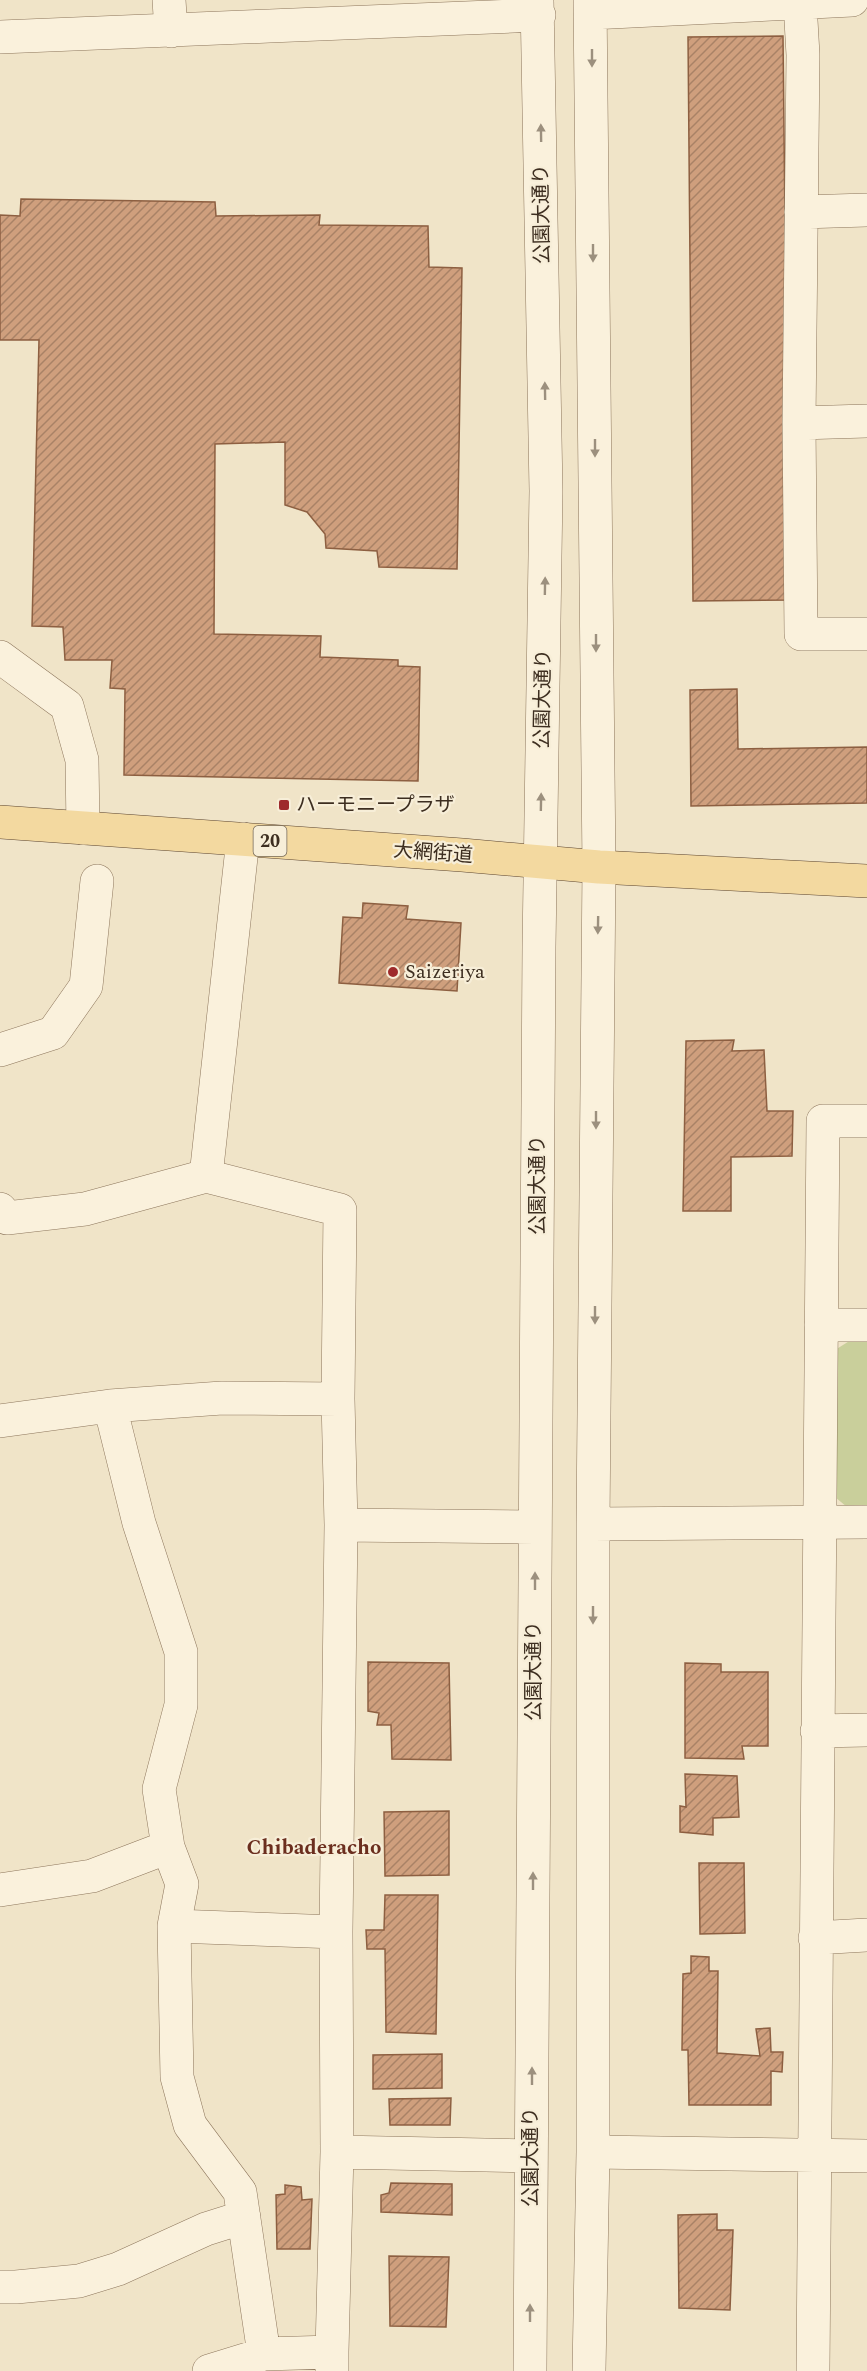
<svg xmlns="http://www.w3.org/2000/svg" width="867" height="2371" font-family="Spectral,'Noto Sans JP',serif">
	<defs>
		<pattern id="building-hatch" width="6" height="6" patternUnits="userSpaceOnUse" patternTransform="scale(1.5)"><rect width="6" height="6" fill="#cf9f7d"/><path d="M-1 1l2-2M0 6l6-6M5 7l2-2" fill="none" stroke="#a98266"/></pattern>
	</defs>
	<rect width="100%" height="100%" fill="#f0e4c8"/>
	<path fill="#c9cf9b" d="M851,1340h16v166l-20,1 -12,-10v-147z"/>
	<path fill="url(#building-hatch)" stroke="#8d5f41" stroke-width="1.5" d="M783,36l6,564 -96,1 -5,-564z
		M21,199l194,3 1,14 104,-1 -1,10 109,1 1,41 33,1 -5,301 -78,-2 -2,-16 -51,-3 -1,-14 -18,-22 -22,-7v-63l-70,2 -1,190 107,2 -1,21 78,3v6l22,1 -2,114 -294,-6 1,-86 -15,-1 2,-28h-47l-2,-33 -31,-1 7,-286h-39v-125l20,1z
		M737,689l1,60 129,-2v56l-176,3 -1,-116z
		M363,903l45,3 -2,13 55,4 -4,68 -118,-8 4,-66 19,1z
		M734,1040l-2,11 32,-1 3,61h26l-1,45 -61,1v54h-48l3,-170z
		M368,1662l81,1 2,97 -59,-1 -1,-34h-14l2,-12 -11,-2z
		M685,1663l36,1v8h47v74h-26l2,13 -59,-1z
		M685,1774l52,2 2,41 -26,1v17l-33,-3v-26l6,1z
		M449,1811v64l-64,1 -1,-64z
		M699,1863h45l1,70 -45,1z
		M385,1895h53l-2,139 -50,-2 -1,-83h-18l-1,-19h18z
		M691,1956l18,1v14h9l-1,82 43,3 -4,-27 14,-1 1,24h12l-1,20 -11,-1v34h-82l-1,-55h-6l1,-76 8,-1z
		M442,2054v34l-69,1v-34z
		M451,2098l-1,27h-60l-1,-26z
		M391,2183l61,1v31l-71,-3v-17l8,-2z
		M285,2185l16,2 1,13 10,-1 -2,50h-33l-1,-54 9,-1z
		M717,2214v16h16l-3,80 -51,-2 -1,-93z
		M389,2256l60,1 -3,70 -56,-1z"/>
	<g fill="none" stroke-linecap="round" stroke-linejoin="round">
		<g stroke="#8d765c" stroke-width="34">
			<path id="minor" d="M169,0l2,31
				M800,3l3,52 -4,368 2,211h66
				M591,13l261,-13
				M0,37c180,-6 359,-16 539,-22
				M801,212l66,-2
				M799,423l68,-2
				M0,657l67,49 15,54 1,68
				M0,1050l53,-17 33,-47 11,-105
				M206,1176l37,-337
				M0,1209l7,9 78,-9 121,-33 134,34 -2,189 3,126 -5,407 1,220 -5,200
				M821,1325h46
				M110,1406l29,117 42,129v53l-22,84 9,58 14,37 -8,42 3,151 13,48 50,67 24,162 68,-2v19
				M0,1421l110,-15 112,-8 116,1
				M593,1524l274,-2
				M341,1525l194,2
				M817,1731l50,-1
				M0,1890l92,-14 76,-29
				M174,1926l162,6
				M815,1938l52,-3
				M337,2152l194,4
				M593,2152l274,4
				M0,2287h16l63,-6 39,-12 88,-40 38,-12
				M209,2371l55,-17
				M530,2371l9,-1424 7,-456 -9,-491
				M589,2371l4,-219v-628l6,-657 -9,-867
				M813,2371l10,-1250h44"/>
		</g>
		<g stroke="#5b4430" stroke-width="34">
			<path id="major" d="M0,822l462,33 137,12 268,14"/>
		</g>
		<use href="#minor" stroke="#faf1dc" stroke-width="33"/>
		<use href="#major" stroke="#f3d9a0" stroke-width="33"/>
	</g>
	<defs><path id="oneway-solid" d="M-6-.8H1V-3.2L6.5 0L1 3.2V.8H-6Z" transform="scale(1.5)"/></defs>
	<g fill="#9c907e">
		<use href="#oneway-solid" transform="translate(592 58) rotate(90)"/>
		<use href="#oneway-solid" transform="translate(541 133) rotate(-91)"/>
		<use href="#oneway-solid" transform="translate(593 253) rotate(90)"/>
		<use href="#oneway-solid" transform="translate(545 391) rotate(-91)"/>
		<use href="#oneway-solid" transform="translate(595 448) rotate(90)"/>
		<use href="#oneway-solid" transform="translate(545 586) rotate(-89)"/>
		<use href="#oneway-solid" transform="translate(596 643) rotate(90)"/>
		<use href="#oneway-solid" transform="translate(541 802) rotate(-89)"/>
		<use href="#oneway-solid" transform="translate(598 925) rotate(91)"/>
		<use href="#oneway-solid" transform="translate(596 1120) rotate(90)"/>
		<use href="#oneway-solid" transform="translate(595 1315) rotate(90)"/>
		<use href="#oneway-solid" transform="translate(535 1581) rotate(-90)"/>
		<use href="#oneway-solid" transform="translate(593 1615) rotate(90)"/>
		<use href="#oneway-solid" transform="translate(533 1881) rotate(-90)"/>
		<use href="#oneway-solid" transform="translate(532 2076) rotate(-90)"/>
		<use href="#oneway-solid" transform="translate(530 2313) rotate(-90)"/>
	</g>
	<g fill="#9e2a2b" stroke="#f7eed8" stroke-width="2">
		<rect x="278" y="799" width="12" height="12" rx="3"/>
		<circle cx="393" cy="972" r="6"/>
	</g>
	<g text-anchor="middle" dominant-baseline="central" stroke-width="4.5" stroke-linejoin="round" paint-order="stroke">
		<rect fill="#f7eed8" stroke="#756857" stroke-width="1.5" x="253.5" y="826" width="33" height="30" rx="4.5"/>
		<g font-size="18" font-weight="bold" fill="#3d2e20">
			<text x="270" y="841">20</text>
		</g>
		<g font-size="20" fill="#3d2e20" stroke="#f7eed8">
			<text transform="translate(542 214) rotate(-91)">公園大通り</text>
			<text transform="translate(543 699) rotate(-89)">公園大通り</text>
			<text transform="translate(433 853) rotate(4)">大網街道</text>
			<text transform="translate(538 1185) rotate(-90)">公園大通り</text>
			<text transform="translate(534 1671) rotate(-90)">公園大通り</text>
			<text transform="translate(531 2157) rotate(-90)">公園大通り</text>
		</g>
		<g font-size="20" fill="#3d2e20" stroke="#f7eed8" text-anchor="start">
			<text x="296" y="805">ハーモニープラザ</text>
			<text x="405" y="972">Saizeriya</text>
		</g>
		<g font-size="21" font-weight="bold" fill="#6b2e1e" stroke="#f7eed8">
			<text x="314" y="1848">Chibaderacho</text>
		</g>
	</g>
</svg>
